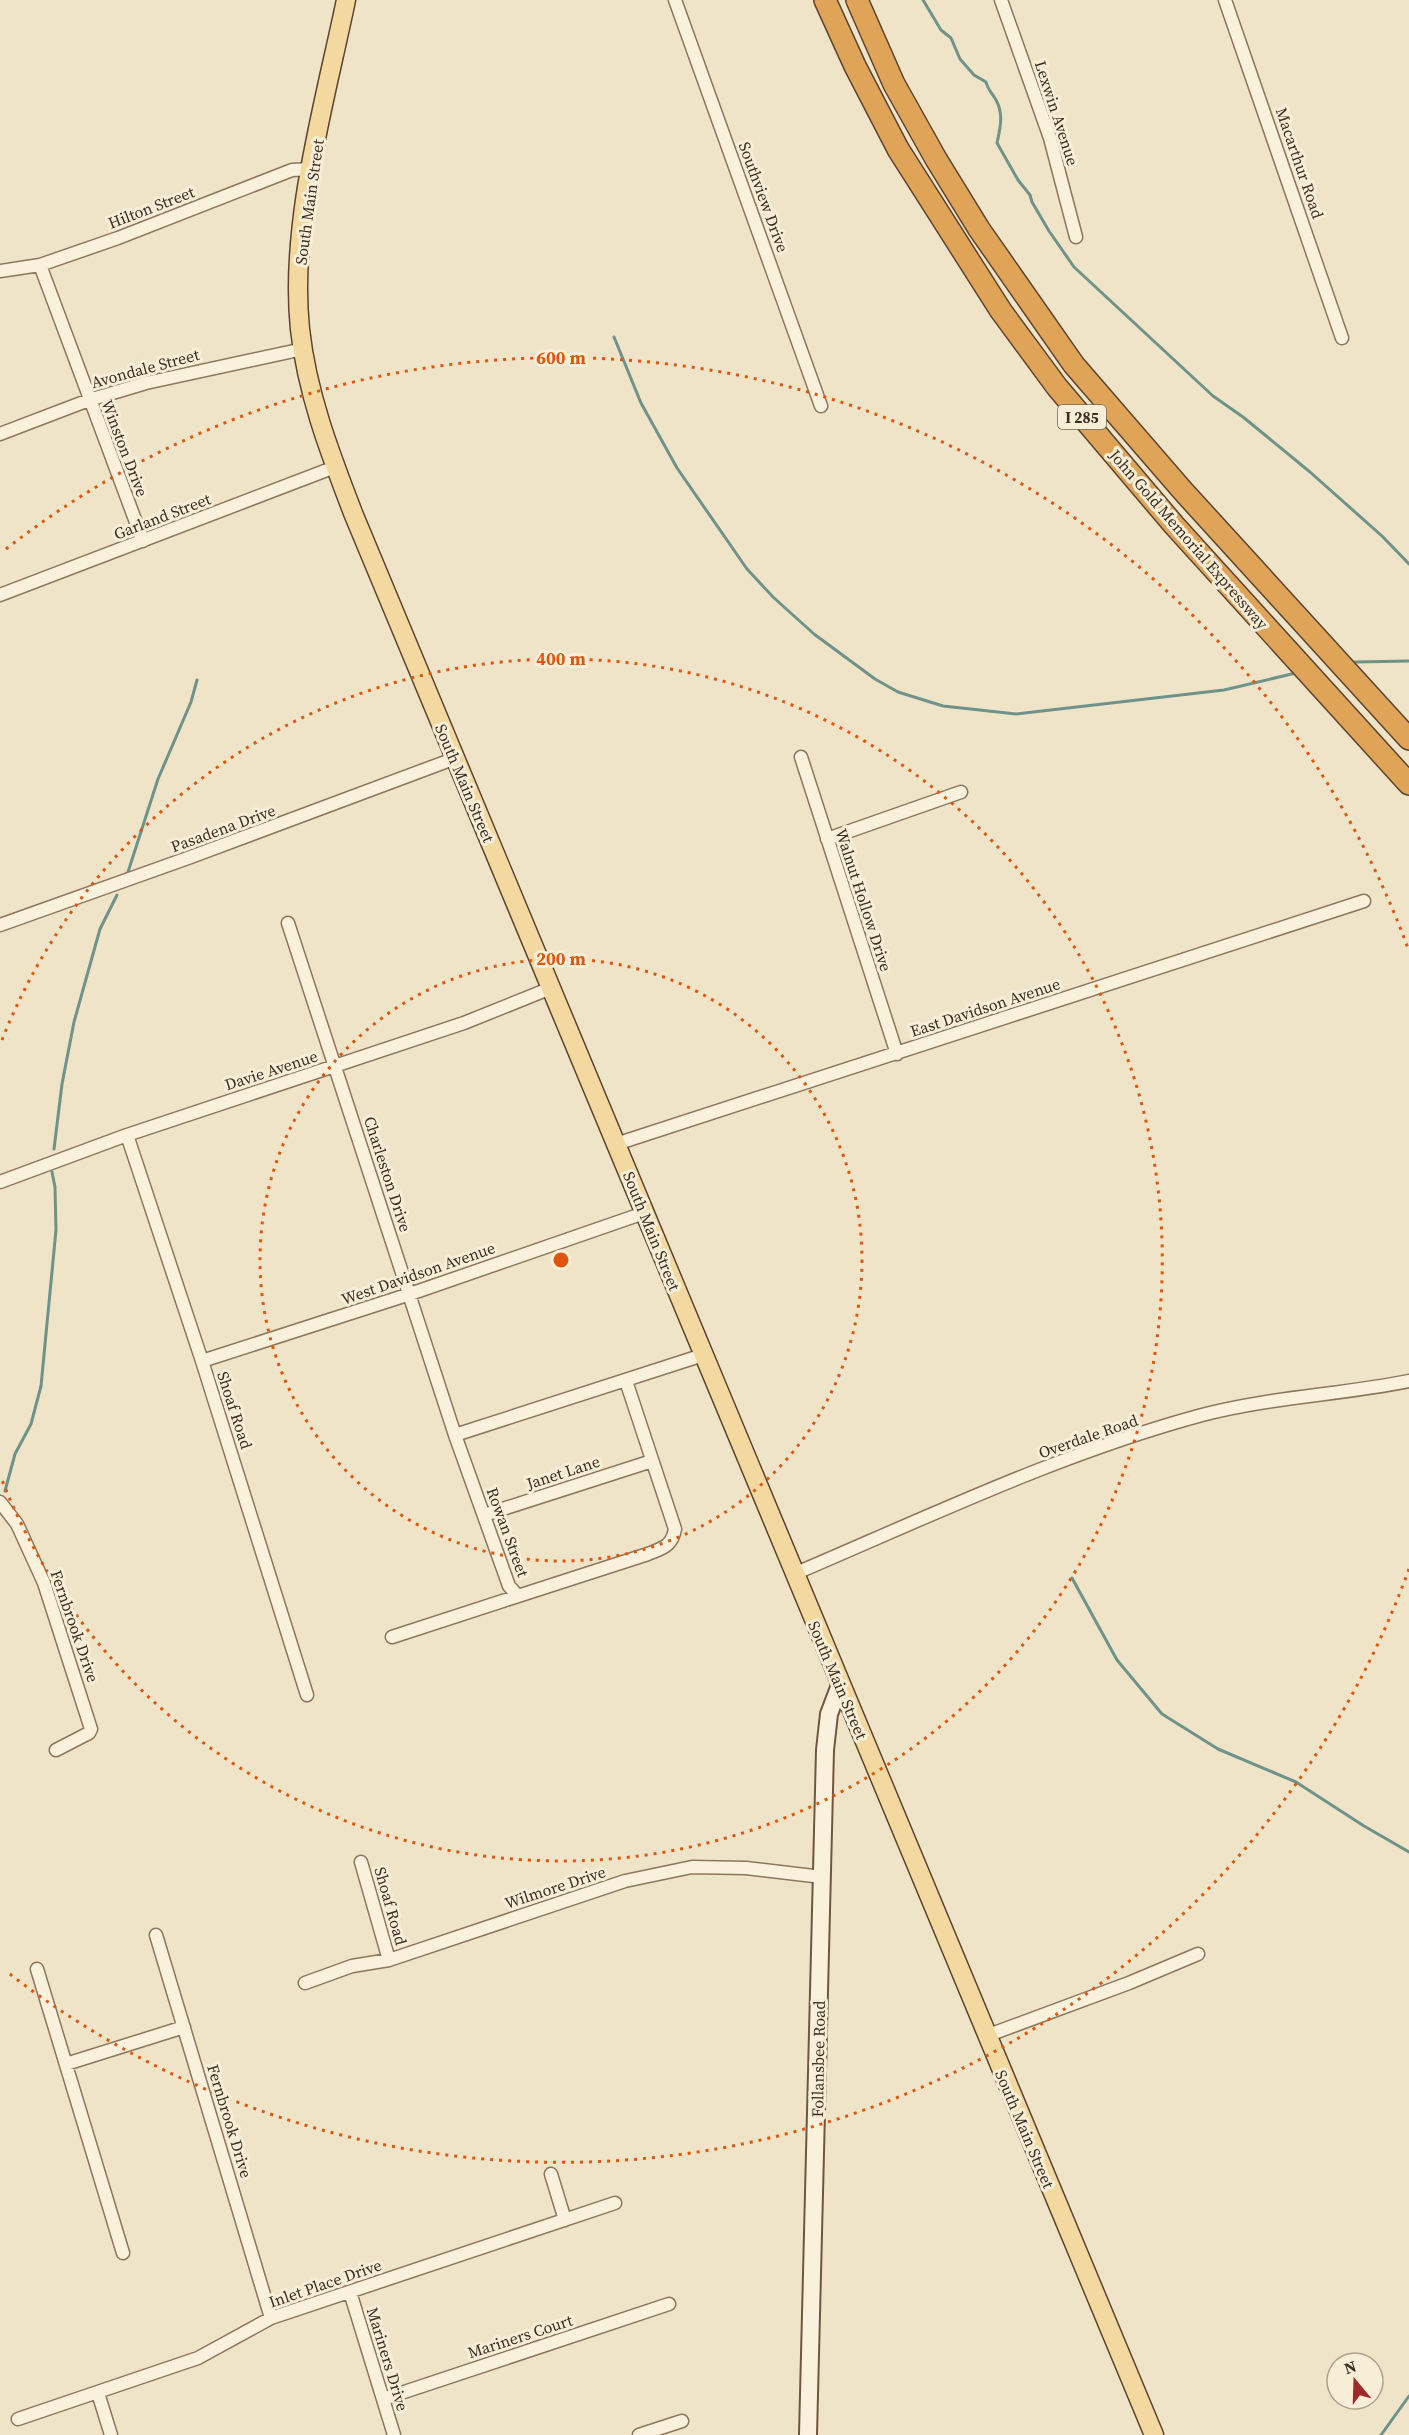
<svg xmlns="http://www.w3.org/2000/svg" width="1409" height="2435" font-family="'Source Serif 4',serif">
	<rect width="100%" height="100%" fill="#f0e4c8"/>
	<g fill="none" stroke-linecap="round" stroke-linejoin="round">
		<path stroke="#6f938a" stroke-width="3" d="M923,0l18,30 10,8 9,21 14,16 12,7c2,8 6,11 10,18 8,14 4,29 1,43l21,37 12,15 2,7 17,29 25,36 139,129 30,21 67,55 72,64 27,28
			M614,337l27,66 36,65 70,101 26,28 41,37 61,45 23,13 45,14 73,8 208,-24 72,-17
			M1355,662l54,-1
			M128,872l30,-93 33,-77 6,-22
			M54,1149l8,-65 12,-62 26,-93 17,-34
			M5,1491l10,-37 16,-30 10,-38 15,-156 -1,-43 -3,-15
			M1072,1578l45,82 45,54 56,35 78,33 68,44 45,26
			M1381,2435l28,-39"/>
		<g stroke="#8d765c" stroke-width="15">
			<path id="street" d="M675,0l146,406
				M1001,0l49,138 26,99
				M1225,0l117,338
				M40,265l103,276
				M0,271l40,-6 78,-27 174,-68 20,-1
				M0,434l89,-34 57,-17 157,-34
				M0,595l335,-128
				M801,757l96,297
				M827,839l134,-47
				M288,923l167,512 54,151 9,10 130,-42c15,-6 24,-8 27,-25l-49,-148
				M0,925l188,-67 268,-100
				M127,1135l75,226 105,334
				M616,1144l748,-243
				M0,1182l127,-47 337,-112 87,-35
				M202,1361l208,-67 234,-81
				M455,1435l248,-80
				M0,1502l17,22 27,59 47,146 -2,4 -33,17
				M484,1515l168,-54
				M794,1574c134,-57 267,-121 408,-159 68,-18 138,-20 207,-34
				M392,1637l126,-41
				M361,1862l28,98
				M156,1935l115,383
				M37,1969l86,284
				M305,1983l47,-17 37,-6 236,-79 67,-14 54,1 76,9
				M986,2036l143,-53 69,-29
				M66,2064l118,-37
				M551,2174l14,46
				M350,2292l44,143
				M98,2393l13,42
				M383,2399l286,-95
				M18,2419l180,-61 73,-40 344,-115
				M639,2435l43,-14"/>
		</g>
		<g stroke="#6f573f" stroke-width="20">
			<path id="secondary" d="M808,2435l17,-685 4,-36 11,-29"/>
		</g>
		<g stroke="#5b4430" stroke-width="21">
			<path id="primary" d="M346,0c-21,102 -57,225 -46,329 7,65 30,124 53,184l801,1922"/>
		</g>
		<g stroke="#5b4430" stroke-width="24">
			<path id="highway" d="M825,0l30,66 43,83 103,162 56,76 117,138 235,259
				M857,0l37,84 42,75 43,70 95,136 109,126 226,248"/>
		</g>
		<use href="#street" stroke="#faf1dc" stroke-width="12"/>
		<use href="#secondary" stroke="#faf1dc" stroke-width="16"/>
		<use href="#primary" stroke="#f3d9a0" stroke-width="18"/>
		<use href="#highway" stroke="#e0a458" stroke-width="21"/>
	</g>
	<g fill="none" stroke="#df570d" stroke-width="3" stroke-dasharray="3 6">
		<circle cx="561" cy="1260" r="301"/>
		<path d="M2 1040A601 601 0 1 1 2 1480"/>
		<path d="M1409 1569A902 902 0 0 1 6 1971M6 549A902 902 0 0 1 1409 951"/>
	</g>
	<g text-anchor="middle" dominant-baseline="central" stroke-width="6" stroke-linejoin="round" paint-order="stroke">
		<rect fill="#f7eed8" stroke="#756857" stroke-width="1.5" x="1058" y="405" width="48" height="24" rx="4.5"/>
		<g font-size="15" font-weight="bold" fill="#3d2e20">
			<text x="1082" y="417">I 285</text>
		</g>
		<g font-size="16" fill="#3d2e20" stroke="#f7eed8">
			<text transform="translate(1057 113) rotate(72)">Lexwin Avenue</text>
			<text transform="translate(1300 163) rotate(71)">Macarthur Road</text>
			<text transform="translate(764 197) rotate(70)">Southview Drive</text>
			<text transform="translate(309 202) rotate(-82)">South Main Street</text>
			<text transform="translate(151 207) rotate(-21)">Hilton Street</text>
			<text transform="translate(145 368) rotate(-15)">Avondale Street</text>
			<text transform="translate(125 448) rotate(69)">Winston Drive</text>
			<text transform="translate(162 516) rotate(-21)">Garland Street</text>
			<text transform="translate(1189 539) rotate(49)">John Gold Memorial Expressway</text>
			<text transform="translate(465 783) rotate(67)">South Main Street</text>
			<text transform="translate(223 828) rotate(-20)">Pasadena Drive</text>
			<text transform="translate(864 900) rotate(72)">Walnut Hollow Drive</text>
			<text transform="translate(985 1007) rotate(-18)">East Davidson Avenue</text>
			<text transform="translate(271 1070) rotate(-18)">Davie Avenue</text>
			<text transform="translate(388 1174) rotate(72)">Charleston Drive</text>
			<text transform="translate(652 1231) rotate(68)">South Main Street</text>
			<text transform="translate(418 1273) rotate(-19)">West Davidson Avenue</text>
			<text transform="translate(235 1410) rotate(72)">Shoaf Road</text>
			<text transform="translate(1088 1436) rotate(-19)">Overdale Road</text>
			<text transform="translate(563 1472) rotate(-18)">Janet Lane</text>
			<text transform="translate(508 1532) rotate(70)">Rowan Street</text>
			<text transform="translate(75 1626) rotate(71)">Fernbrook Drive</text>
			<text transform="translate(838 1680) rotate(67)">South Main Street</text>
			<text transform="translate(555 1887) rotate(-18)">Wilmore Drive</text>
			<text transform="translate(391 1906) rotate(74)">Shoaf Road</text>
			<text transform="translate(818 2059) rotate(-89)">Follansbee Road</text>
			<text transform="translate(230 2121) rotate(73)">Fernbrook Drive</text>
			<text transform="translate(1025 2129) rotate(67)">South Main Street</text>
			<text transform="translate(325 2283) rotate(-19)">Inlet Place Drive</text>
			<text transform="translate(520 2336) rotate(-18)">Mariners Court</text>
			<text transform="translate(388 2359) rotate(73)">Mariners Drive</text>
		</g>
	</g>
	<circle cx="561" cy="1260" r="9" fill="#df570d" stroke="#f7eed8" stroke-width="3"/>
	<g font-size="18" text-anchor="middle" font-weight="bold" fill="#df570d" stroke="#f7eed8" stroke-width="6" stroke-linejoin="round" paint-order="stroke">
		<text x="561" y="364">600 m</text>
		<text x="561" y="665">400 m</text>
		<text x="561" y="965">200 m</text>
	</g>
	<g transform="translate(1355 2381) rotate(341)"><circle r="28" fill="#f7eed8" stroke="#ada18e" stroke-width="1.5"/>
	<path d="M0-4.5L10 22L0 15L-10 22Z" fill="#9e2a2b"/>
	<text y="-9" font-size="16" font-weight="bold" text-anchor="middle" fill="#3d2e20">N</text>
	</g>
</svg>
